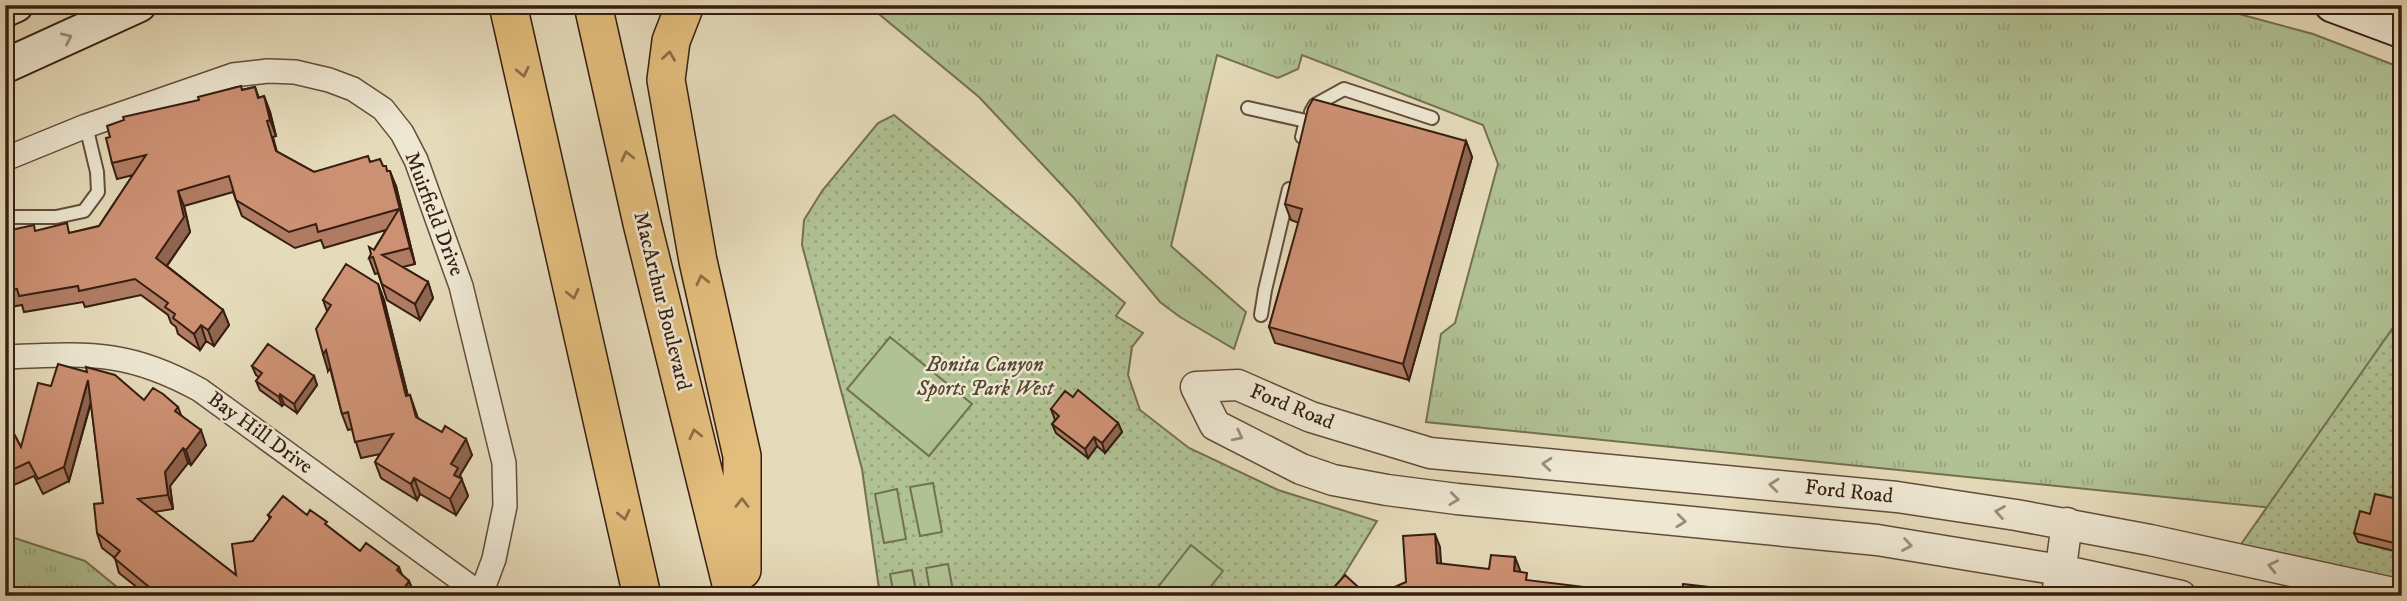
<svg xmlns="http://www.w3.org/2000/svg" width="2407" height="601" font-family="'IM FELL DW Pica',serif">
	<defs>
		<pattern id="grass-tufts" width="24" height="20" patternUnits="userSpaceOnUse" patternTransform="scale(1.75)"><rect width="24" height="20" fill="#b0c193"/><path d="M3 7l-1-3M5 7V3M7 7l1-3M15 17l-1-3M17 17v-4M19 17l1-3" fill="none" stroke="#98a57e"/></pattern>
		<pattern id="park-dots" width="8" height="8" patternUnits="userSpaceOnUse" patternTransform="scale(1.75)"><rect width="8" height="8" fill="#b0c193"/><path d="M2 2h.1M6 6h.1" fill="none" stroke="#98a57e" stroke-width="1.8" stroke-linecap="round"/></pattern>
	</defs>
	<rect width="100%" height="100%" fill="#e5dab9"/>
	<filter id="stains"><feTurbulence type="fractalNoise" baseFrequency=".00286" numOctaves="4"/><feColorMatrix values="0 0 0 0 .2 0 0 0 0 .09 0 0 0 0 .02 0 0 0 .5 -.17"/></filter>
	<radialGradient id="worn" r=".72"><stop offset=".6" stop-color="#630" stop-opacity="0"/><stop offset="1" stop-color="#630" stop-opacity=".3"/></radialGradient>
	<path fill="url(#grass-tufts)" stroke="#747052" stroke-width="2" d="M868,5h1338l107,29 89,34v453l-976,-99 15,-88 14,-11 43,-159 -15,-39 -181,-70 -4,14 -20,9 -61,-23 -46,191 75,66 -12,37 -54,-32 -20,-15 -86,-104 -95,-101z
		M5,535l80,26 43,35h-123z"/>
	<path fill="url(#park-dots)" stroke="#747052" stroke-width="2" d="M894,115l231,188 -9,13 27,17 -11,14 -4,28 12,35 49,38 89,42 99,31 -46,75h-451l-18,-127 -60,-224 2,-25 18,-29 56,-68z
		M2402,315v271l-163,-39z"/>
	<path fill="#b0c193" stroke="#747052" stroke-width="2" d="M890,337l82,67 -43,52 -82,-67z
		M933,483l9,49 -22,4 -10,-49z
		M897,489l9,50 -22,4 -9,-49z
		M1191,545l32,26 -20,25h-52z
		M948,564l6,32h-23l-5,-28z
		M912,570l5,26h-23l-4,-22z"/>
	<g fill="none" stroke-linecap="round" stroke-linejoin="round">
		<g stroke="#624d3b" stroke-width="16">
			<path id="service" d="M1248,108l58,13 -4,16
				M1311,112l4,-7 29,-16 88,29
				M5,217h51l28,-6 14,-19 -1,-20 -11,-46
				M1261,315l4,-25 24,-101"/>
		</g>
		<g stroke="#624d3b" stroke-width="26">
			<path id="minor" d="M5,159l81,-33 147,-51 35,-4 27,1 34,8 24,9 30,20 19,24 14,27 45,126 43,177 1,43 -11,53 -13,35
				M5,357c82,-3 121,-8 195,33l283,206"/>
		</g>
		<g stroke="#624d3b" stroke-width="33">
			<path id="tertiary" d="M2057,596l10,-73
				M2181,596l-121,-26 -183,-30 -420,-41 -70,-9 -54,-10 -32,-11 -86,-44 -19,-38 42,-2 73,32 119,36 467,44 119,18 134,25 252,55"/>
		</g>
		<g stroke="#371e11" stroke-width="37">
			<path id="secondary" d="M2332,5l70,26
				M5,10l11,-5
				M5,66l134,-61"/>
		</g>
		<g stroke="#371e11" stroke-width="40">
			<path id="primary" d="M508,5l134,591
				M593,5l49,218 92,373
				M685,5l-14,36 -5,39 32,181 44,195v114"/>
		</g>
		<use href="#service" stroke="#eee7d2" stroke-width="12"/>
		<use href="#minor" stroke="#eee7d2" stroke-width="23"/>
		<use href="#tertiary" stroke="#eee7d2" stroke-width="30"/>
		<use href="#secondary" stroke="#eee7d2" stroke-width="33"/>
		<use href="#primary" stroke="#e2bd7c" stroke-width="37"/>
	</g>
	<path fill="#af7c63" stroke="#371e11" stroke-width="2" d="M255,87l4,11 5,-2 6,16 6,24 -3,1 4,15 37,20 56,-11 13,5 5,5 8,15 19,78 -12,3 25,15 5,16 -13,22 -33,-20 -9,-27 -3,1 -6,-16 17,-28 -62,18 -3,-8 -26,8 -53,-32 -9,-24 -49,14 6,26 -23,34 56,44 6,15 -15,21 -8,-5 -6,9 -22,-16 -2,-7 -5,-4 -3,-8 -27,-20 -56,12 -2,-5 -59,10 -2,-7 -17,3v-83l4,-1 3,6 58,3 29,-7 34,-51 -16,4 -5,-16 130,-73z
		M1466,141l6,16 -63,223 -134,-37 -6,-16 30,-104 -8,-3 -6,-16z
		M378,284l6,16 24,96 2,-1 8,23 54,37 -12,20 8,21 -12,19 -36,-21 -3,6 -36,-22 -6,-16 5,-8 -19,4 -9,-29 -4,1 -6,-16 -12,-46 -2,3 -1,-60 -4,-11z
		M252,366l62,10 3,9 -20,28 -13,-9 -2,2 -22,-16 -4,-9 3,-4 -3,-2z
		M51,386l127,21 3,8 25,30 -15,20 -3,-2 -18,23 3,23 -19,3 82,63 17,-34 17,-22 -2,-4h39l22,12 31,24 39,16 3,8 13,20 -267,1 -29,-23 -4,-15 -13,-10 -5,-15 6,-30 -12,-100 -22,78 -26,13 -9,-18 -29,13v-72l16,30z
		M1073,397l45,26 4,9 -17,21 -8,-7 -9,12 -32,-25 -4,-9 3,-4 -4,-11z
		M2402,500v53l-44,-11 -4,-9 16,-19z"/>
	<path fill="#8f6550" stroke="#371e11" stroke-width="2" d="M264,96l6,16 6,24 -6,-16z
		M1466,141l6,16 -63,223 -6,-16z
		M390,171l6,15 19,78 -5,-16z
		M178,191l6,15 6,26 -29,42 -5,-16z
		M428,282l5,16 -13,22 -5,-16z
		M378,284l6,16 28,112 -6,-16z
		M223,310l6,15 -15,21 -6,-16z
		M201,325l5,16 -6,9 -6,-16z
		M326,350l6,16 -4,5 -5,-17z
		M314,376l3,9 -20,28 -3,-9z
		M88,380l5,14 -24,87 -5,-14z
		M280,394l4,10 -2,2 -3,-9z
		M1118,423l4,9 -17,21 -3,-10z
		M201,430l5,15 -15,20 -5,-15z
		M1094,437l3,9 -9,12 -3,-9z
		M466,439l6,16 -12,20 8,21 -12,19 -6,-16 1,-35z
		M183,448l5,15 -18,23 3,23 -5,-14 -3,-23z
		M414,478l6,16 -3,6 -6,-16z
		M1435,534l5,13 2,29 -5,-13z
		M1515,557l5,13 -2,14 -4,-13z
		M409,581l6,14 -11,1 -2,-5z"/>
	<path fill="#cc9073" stroke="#371e11" stroke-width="2" d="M241,86l1,4 13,-3 3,11 6,-2 6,24 -3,1 9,30 38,21 54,-16 2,6 10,-3 3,7h3l1,5h3l20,77 -28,7 46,27 -13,22 -33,-20 -9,-27 -4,1 2,-4 -2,-7 5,3 25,-41 -81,23 -2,-8 -27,8 -53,-32 -7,-24 -51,15 6,26 -28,41 67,52 -15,20 -7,-5 -7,9 -21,-16 2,-4 -10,-7 3,-4 -33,-24 -56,12 -1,-5 -59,10 -2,-7 -12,2v-66l4,-1 2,6 23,-5 1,6 32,-8 2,10 30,-7 47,-71 -34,8 -6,-25 4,-1 -3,-11 17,-6 -1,-3 76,-17 -1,-3z
		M1313,99l153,42 -63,223 -134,-37 33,-118 -17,-5 23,-96z
		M346,264l32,20 28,112 4,-1 6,22 26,15 3,-6 21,13 -15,25 7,4 -4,7 8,4 -12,20 -36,-21 -3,6 -36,-22 18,-28 -38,8 -7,-30 -6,2 -16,-64 -3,4 -7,-25 15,-24 -8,-5z
		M268,344l46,32 -20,28 -14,-10 -1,3 -23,-16 6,-8 -10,-7z
		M58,364l29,8 -1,-5 29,8 29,25 9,-12 10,6 15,13 -3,4 26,19 -15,20 -3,-2 -18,24 3,23 -30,4 98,76 -4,-31 21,-3 18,-24 -3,-2 15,-19 24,19 3,-5 17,12 -2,2 35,27 6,-8 33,24 -2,3 12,11 -7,10 5,3 -1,2h-246l-46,-38 6,-7 -23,-18 -3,-29 9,-1 -15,-123 -24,87 -26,12 -9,-17 -24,11v-56l16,30 17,-64 13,3z
		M1078,390l40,33 -16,20 -8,-6 -9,12 -33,-25 7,-8 -8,-7 14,-18 8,6z
		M2375,494l27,6v45l-48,-12 6,-22 10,3z
		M1435,534l2,29 52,6 2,-14 24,2 -1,14 13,2 -1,7 67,8 -1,4 35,4h-253l32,-14 -3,-46z
		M1345,575l23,21 -41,-1z
		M1683,584l34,4 -1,8h-35z"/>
	<defs><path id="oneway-chevron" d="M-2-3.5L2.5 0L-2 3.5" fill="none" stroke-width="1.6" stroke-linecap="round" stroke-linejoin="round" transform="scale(1.75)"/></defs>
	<g stroke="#9c8d7b">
		<use href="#oneway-chevron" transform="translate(67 38) rotate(-25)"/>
		<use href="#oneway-chevron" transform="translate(1238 436) rotate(27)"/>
		<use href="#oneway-chevron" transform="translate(1547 464) rotate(-175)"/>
		<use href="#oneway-chevron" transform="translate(1774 485) rotate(-174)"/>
		<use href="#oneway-chevron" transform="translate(1454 499) rotate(7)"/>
		<use href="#oneway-chevron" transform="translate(2000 512) rotate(-171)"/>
		<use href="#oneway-chevron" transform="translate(1681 521) rotate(6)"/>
		<use href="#oneway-chevron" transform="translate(1907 545) rotate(9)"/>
		<use href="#oneway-chevron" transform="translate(2273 566) rotate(-167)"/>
	</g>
	<g stroke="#8c6e46">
		<use href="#oneway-chevron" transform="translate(669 56) rotate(-82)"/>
		<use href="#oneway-chevron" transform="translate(523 72) rotate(77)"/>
		<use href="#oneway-chevron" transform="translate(627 156) rotate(-103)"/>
		<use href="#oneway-chevron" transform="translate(702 280) rotate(-103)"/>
		<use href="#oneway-chevron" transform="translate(573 294) rotate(77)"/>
		<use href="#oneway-chevron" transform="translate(695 434) rotate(-103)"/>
		<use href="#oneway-chevron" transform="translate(742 503) rotate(-90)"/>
		<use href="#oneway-chevron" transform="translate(624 515) rotate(77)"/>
	</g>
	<g text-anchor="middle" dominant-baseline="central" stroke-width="5" stroke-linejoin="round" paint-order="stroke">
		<g font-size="21" fill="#371e11" stroke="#eee7d2">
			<text transform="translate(434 214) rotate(69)">Muirfield Drive</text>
			<text transform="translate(662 301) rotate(76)">MacArthur Boulevard</text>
			<text transform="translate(1292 407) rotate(22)">Ford Road</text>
			<text transform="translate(260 433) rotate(36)">Bay Hill Drive</text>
			<text transform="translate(1849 492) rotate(6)">Ford Road</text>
		</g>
		<g font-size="21" font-style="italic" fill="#554732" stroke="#eee7d2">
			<text x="985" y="365">Bonita Canyon<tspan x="985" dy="24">Sports Park West</tspan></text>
		</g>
	</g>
	<rect width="2407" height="601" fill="none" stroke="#e5dab9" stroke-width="28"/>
	<rect x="7" y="7" width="2393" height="587" fill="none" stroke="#371e11" stroke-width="3.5"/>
	<rect x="14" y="14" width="2379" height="573" fill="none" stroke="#371e11" stroke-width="2"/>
	<rect width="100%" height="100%" filter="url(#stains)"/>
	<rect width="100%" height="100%" fill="url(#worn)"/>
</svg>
